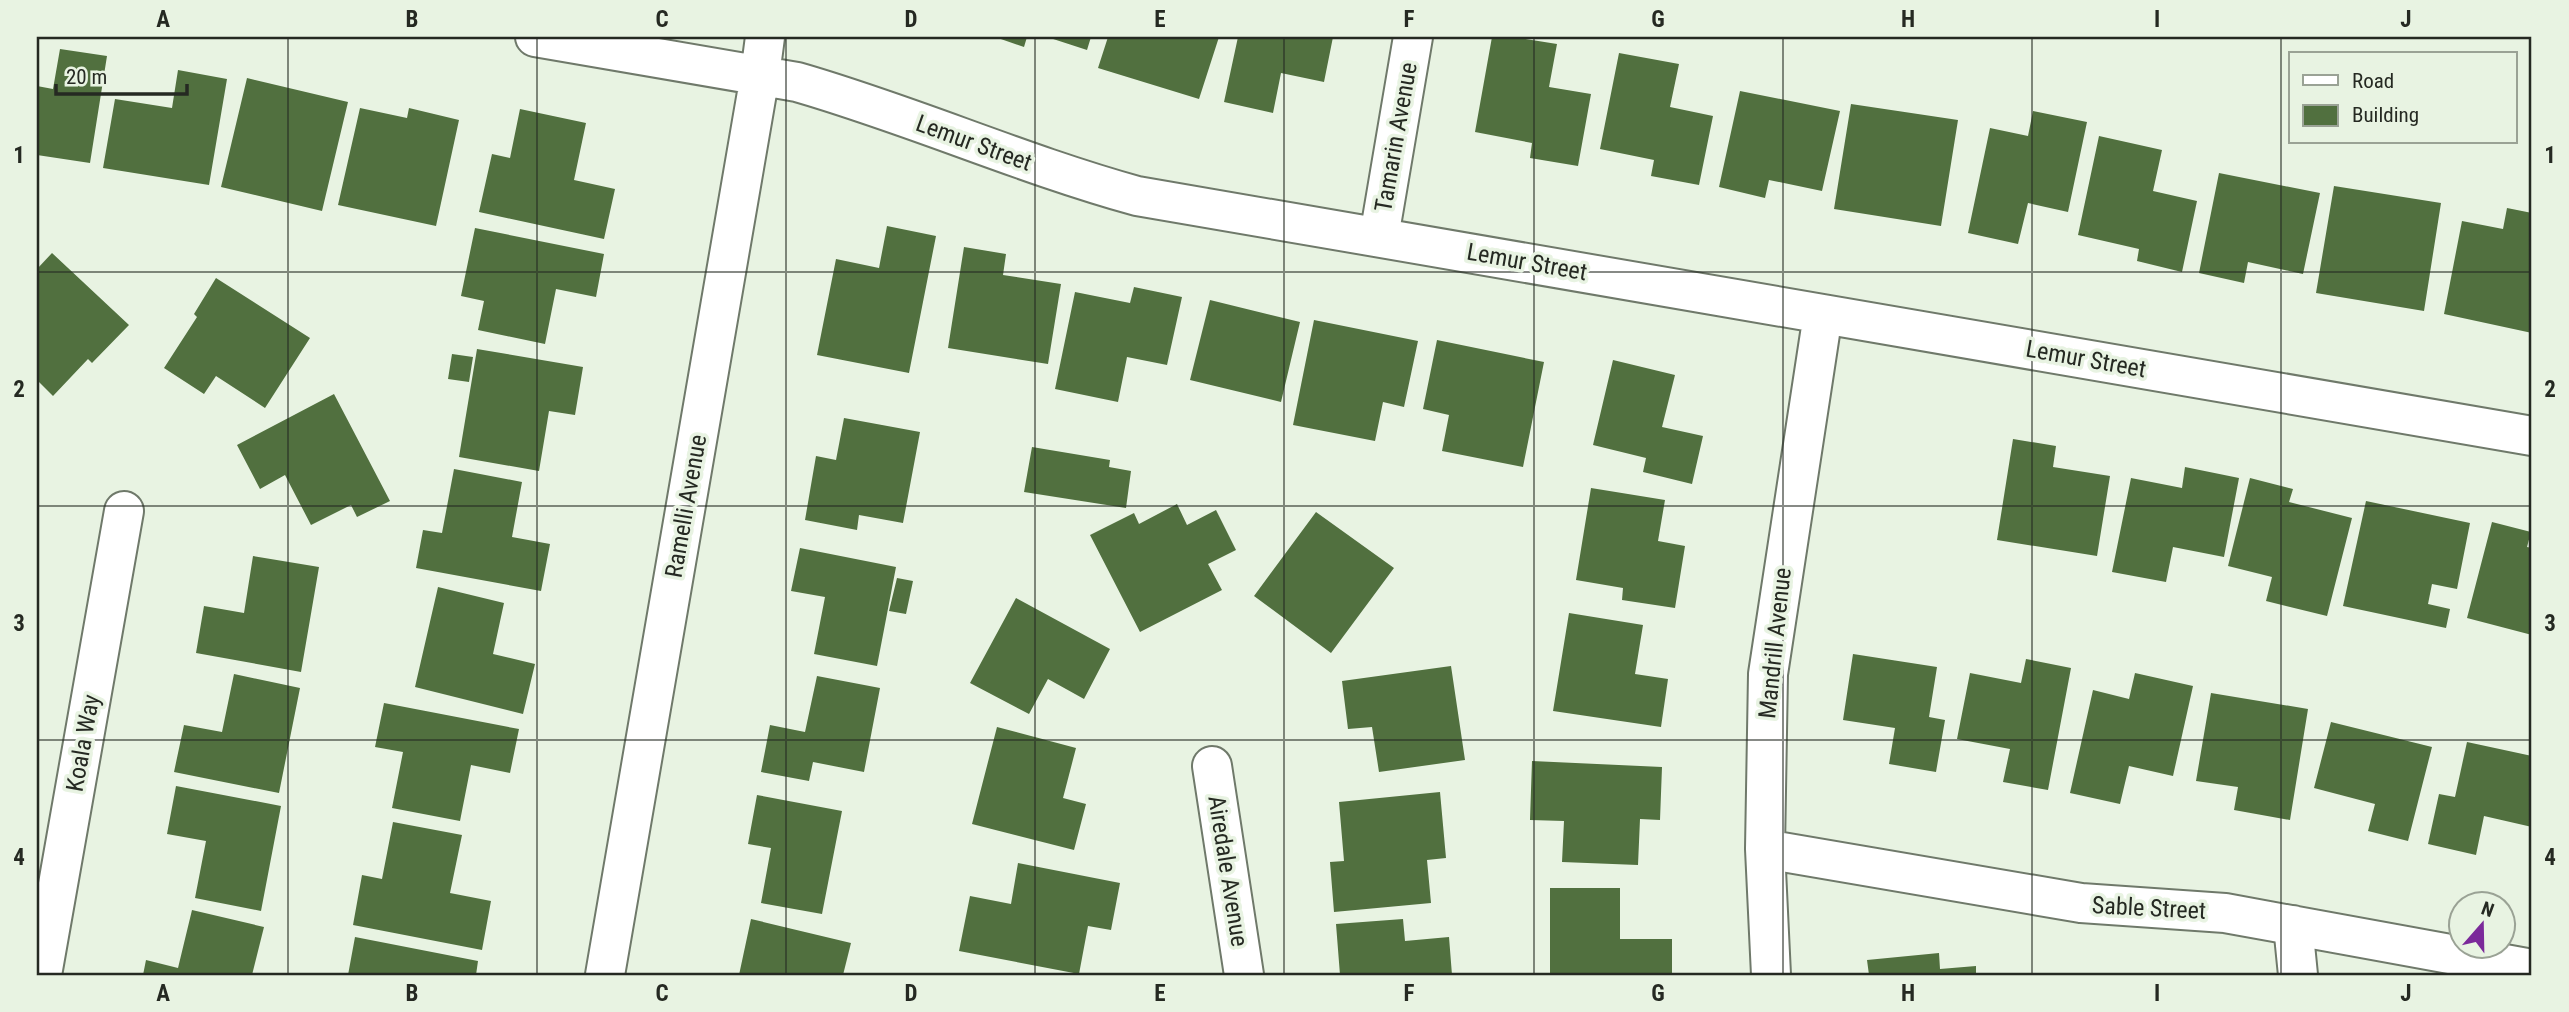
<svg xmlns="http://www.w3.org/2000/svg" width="2569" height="1012" font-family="'Roboto Condensed',sans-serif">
	<rect width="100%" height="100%" fill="#e8f3e2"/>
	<path fill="#51703f" d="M995,37h32l-3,10z
		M1047,37h44l-4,13z
		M1108,37h111l-20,62 -101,-31z
		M1238,37h95l-9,45 -43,-9 -8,40 -49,-11z
		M1492,37h22l43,7 -8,43 42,7 -13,72 -48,-8 2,-15 -57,-11z
		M60,49l47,7 -17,107 -53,-8v-69l16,3z
		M1619,53l60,11 -9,43 43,9 -14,69 -48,-9 3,-16 -54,-11z
		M178,70l49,9 -18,106 -106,-17 12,-69 57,9z
		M247,78l101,24 -26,109 -101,-24z
		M1740,91l100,20 -18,80 -53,-11 -4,18 -46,-11z
		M1851,104l107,16 -17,106 -107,-17z
		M360,108l47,10 2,-10 50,12 -23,106 -98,-21z
		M520,109l66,14 -12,57 41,9 -11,50 -125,-27 13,-58 18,4z
		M2033,111l54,11 -19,90 -40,-9 -10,41 -50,-11 22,-105 38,8z
		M2099,136l63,14 -9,41 44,10 -15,71 -45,-11 2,-12 -61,-14z
		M2219,173l101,20 -17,81 -55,-12 -4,21 -45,-10z
		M2334,186l107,17 -17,108 -108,-18z
		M2507,208l25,5v120l-88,-19 18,-93 41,8z
		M887,226l49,10 -27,137 -92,-18 19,-96 43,9z
		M475,228l129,26 -8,43 -40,-8 -11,55 -67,-14 6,-29 -23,-5z
		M964,247l42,7 -3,21 58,9 -13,80 -100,-16z
		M52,253l77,72 -37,38 -4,-4 -35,37 -16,-16v-111z
		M216,278l94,60 -45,70 -49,-32 -12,18 -40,-26 33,-51 -3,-3z
		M1134,287l48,10 -15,68 -40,-8 -9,45 -63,-13 20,-97 55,11z
		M1210,300l90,22 -19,80 -91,-22z
		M1314,320l104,21 -14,66 -21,-5 -8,39 -82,-16z
		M1437,340l107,22 -21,105 -81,-16 7,-36 -26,-6z
		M477,349l106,18 -8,48 -26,-4 -10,60 -80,-14z
		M452,354l21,3 -4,25 -21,-3z
		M1613,360l62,15 -13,52 41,9 -11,48 -49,-12 3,-14 -53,-13z
		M334,394l56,107 -33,16 -6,-12 -40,20 -26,-50 -25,14 -23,-44z
		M844,418l76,14 -17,91 -44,-8 -2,15 -52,-10 11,-64 20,4z
		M2013,439l43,7 -3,21 57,9 -13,80 -100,-16z
		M1032,447l78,13 -1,7 22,4 -5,37 -102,-16z
		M2185,467l54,11 -15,79 -51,-10 -7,35 -54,-10 19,-94 51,10z
		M454,469l68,13 -10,55 38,7 -9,47 -125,-23 7,-38 19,3z
		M2250,478l43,11 -4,13 63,16 -25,98 -61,-15 6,-24 -44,-11z
		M1591,488l74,12 -7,41 27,5 -10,62 -53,-8 1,-12 -47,-8z
		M2366,501l104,22 -13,66 -25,-5 -4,20 22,5 -4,19 -103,-22z
		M1177,504l10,21 29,-15 20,40 -28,14 14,26 -82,42 -50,-97 44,-22 5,11z
		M1316,512l78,56 -63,85 -77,-57z
		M2492,522l39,10 -4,15 5,1v87l-65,-17z
		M800,548l96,19 -19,99 -63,-12 11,-57 -34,-6z
		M253,556l66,11 -18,105 -105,-19 8,-47 40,7z
		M897,578l16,3 -7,33 -17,-3z
		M438,587l66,16 -11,51 42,10 -12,50 -108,-27z
		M1016,598l94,51 -26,50 -36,-20 -19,35 -59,-31z
		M1569,613l74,12 -8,49 33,5 -7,48 -108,-16z
		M1853,654l84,13 -8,50 16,3 -9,52 -47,-8 6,-36 -52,-8z
		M2026,659l45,9 -23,122 -45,-8 7,-33 -53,-10 13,-66 51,10z
		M1451,666l14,94 -86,12 -7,-45 -24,2 -6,-48z
		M2135,673l58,13 -20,90 -44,-10 -9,38 -50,-11 23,-103 36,9z
		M234,674l66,14 -21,105 -105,-21 10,-47 38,7z
		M817,676l63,12 -16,84 -51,-10 -4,19 -48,-9 9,-47 35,7z
		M2211,693l97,16 -18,111 -56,-10 4,-23 -42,-6z
		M384,703l135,26 -9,44 -39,-8 -11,56 -68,-13 11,-56 -28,-5z
		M2331,722l101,25 -24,94 -40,-10 7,-27 -61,-16z
		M997,727l79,21 -13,50 23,6 -12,46 -102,-26z
		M2467,742l65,14v71l-48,-11 -8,39 -48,-11 11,-50 16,3z
		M1532,761l130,6 -2,53 -20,-1 -2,46 -76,-3 2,-41 -34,-1z
		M176,786l105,20 -20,105 -66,-13 11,-57 -39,-7z
		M1440,792l6,66 -19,2 4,43 -97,9 -4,-50 14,-1 -5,-59z
		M757,795l85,16 -20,103 -61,-11 10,-55 -23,-4z
		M393,822l69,13 -12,58 41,8 -9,49 -129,-25 9,-50 20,4z
		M1018,863l102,20 -9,47 -23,-4 -9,48 -120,-23 11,-55 41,8z
		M1550,888h70v51h52v36h-122z
		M192,910l72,17 -12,48h-109l3,-15 32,8z
		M751,919l100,24 -8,32h-104z
		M1403,919l2,22 44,-4 3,38h-112l-4,-51z
		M355,937l123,24 -2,14h-128z
		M1939,953l1,16 36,-3v9h-107l-2,-15z"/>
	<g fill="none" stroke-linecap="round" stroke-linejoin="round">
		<g stroke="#6f796a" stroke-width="42">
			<path id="street" d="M535,37l262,45c115,33 224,82 340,114l1395,240
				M1379,237l34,-200
				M1212,766l32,209
				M1765,849l316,54 144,10 307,56
				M2293,925l5,50
				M42,975l82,-464
				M605,975l155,-900 5,-38
				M1771,975l-6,-126 3,-175 55,-360"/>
		</g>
		<use href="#street" stroke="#fff" stroke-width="38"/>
	</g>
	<path fill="none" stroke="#252922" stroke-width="2" stroke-opacity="0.55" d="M288,37v938M537,37v938M786,37v938M1035,37v938M1284,37v938M1534,37v938M1783,37v938M2032,37v938M2281,37v938M37,272h2495M37,506h2495M37,740h2495"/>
	<g text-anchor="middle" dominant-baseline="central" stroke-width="7" stroke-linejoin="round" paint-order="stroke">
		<g font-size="24" fill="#252922" stroke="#e8f3e2">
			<text transform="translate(1396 137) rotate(-80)">Tamarin Avenue</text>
			<text transform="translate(974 143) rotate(20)">Lemur Street</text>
			<text transform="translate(1527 262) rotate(10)">Lemur Street</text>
			<text transform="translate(2086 359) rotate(10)">Lemur Street</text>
			<text transform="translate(686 506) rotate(-80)">Ramelli Avenue</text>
			<text transform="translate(1775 643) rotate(-84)">Mandrill Avenue</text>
			<text transform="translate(83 743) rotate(-80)">Koala Way</text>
			<text transform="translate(1228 871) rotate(81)">Airedale Avenue</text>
			<text transform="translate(2149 908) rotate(3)">Sable Street</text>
		</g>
	</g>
	<rect width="2569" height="1012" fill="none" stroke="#e8f3e2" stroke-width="77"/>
	<rect x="2289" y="52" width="228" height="91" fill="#e8f3e2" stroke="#9aa295" stroke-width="2"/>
	<rect x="2303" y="75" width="35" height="10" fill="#ffffff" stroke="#9aa295" stroke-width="2"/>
	<text x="2352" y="88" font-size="21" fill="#252922">Road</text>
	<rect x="2303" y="105" width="35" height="21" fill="#51703f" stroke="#9aa295" stroke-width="2"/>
	<text x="2352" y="122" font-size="21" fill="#252922">Building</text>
	<g transform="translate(2482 925) rotate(20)"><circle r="33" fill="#e8f3e2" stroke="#9aa295" stroke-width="2"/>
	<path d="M0-5L12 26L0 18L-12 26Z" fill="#7b299a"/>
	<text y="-10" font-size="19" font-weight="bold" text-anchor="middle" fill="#252922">N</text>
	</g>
	<path d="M56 84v10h131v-10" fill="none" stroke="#252922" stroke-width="3.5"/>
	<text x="66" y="84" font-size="21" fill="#252922" stroke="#e8f3e2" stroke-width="5" paint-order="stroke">20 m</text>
	<rect x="38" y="38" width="2492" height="936" fill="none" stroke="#252922" stroke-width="2.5"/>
	<g font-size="23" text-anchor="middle" font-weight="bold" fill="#252922">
		<text x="163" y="27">A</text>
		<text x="412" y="27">B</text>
		<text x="662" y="27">C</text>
		<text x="911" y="27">D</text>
		<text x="1160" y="27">E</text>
		<text x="1409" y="27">F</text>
		<text x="1658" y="27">G</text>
		<text x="1908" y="27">H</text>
		<text x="2157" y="27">I</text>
		<text x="2406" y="27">J</text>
		<text x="19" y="163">1</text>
		<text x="2550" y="163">1</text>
		<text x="19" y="397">2</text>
		<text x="2550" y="397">2</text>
		<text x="19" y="631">3</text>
		<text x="2550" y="631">3</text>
		<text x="19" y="865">4</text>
		<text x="2550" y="865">4</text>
		<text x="163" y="1001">A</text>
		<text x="412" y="1001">B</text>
		<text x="662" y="1001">C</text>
		<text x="911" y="1001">D</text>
		<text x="1160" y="1001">E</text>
		<text x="1409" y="1001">F</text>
		<text x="1658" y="1001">G</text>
		<text x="1908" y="1001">H</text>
		<text x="2157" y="1001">I</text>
		<text x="2406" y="1001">J</text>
	</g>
</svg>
